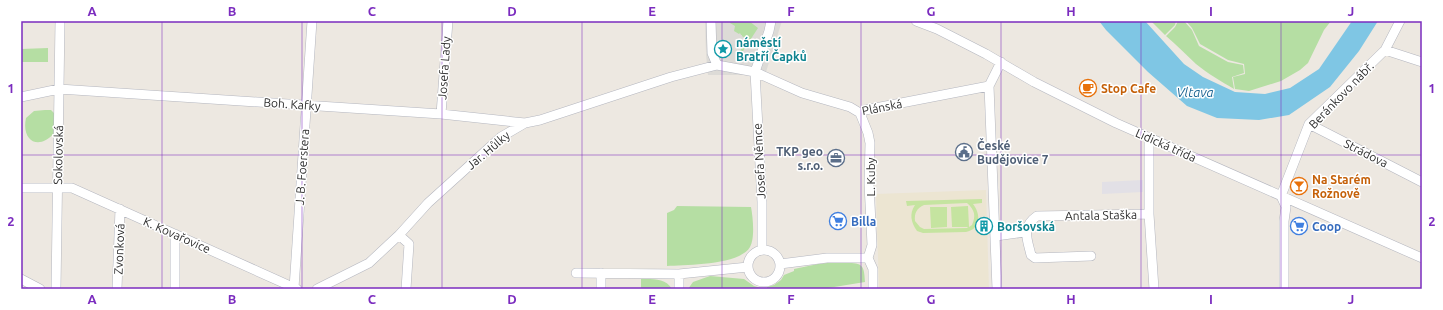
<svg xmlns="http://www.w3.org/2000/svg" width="1443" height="310" font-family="Ubuntu,sans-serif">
	<rect width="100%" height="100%" fill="#ede8e1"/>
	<path fill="#e2e0e6" d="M1143,180v12l-41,2v-12z"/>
	<path fill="#ece5d2" d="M986,190l3,99h-110l-3,-95z"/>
	<path fill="#b5dea3" d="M719,21h44l-20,39z
		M1151,21h25l-1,4 -10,10z
		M1178,21h6l8,9 7,16 29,16 15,3 1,8 -12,4 2,12c-13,-8 -26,-15 -38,-25 -10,-9 -19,-19 -30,-28l9,-9z
		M1186,21h145l-7,9 -16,33 -8,7 -19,11 -32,10 -14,-2 -2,-12 12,-3 -1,-10 -16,-4 -28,-16 -8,-16z
		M48,48v14h-27v-13z
		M45,110h6l5,5 -2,18c-15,18 -33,8 -28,-15l8,-7z
		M677,206l74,1c2,11 4,31 -1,40 -10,18 -64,18 -83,19v-53l7,-3z
		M846,261v2c17,0 18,2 19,19l-43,7h-55v-2l7,-2 7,-5 3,-5 10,-4v-2l24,-5z
		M710,276l34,3 10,7 7,2v1h-73l5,-7z
		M641,279c11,0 25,-1 31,10h-31z"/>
	<path fill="#c5e4a0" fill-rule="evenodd" d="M982,199v4l-9,1c8,10 8,25 -7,28l-43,1 -6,-2c-6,-9 -8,-17 -2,-26l-8,1 -1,-5zM967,203c8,7 9,13 5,22l-3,2 -1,-21 -17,1 1,20h16l-1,1 -43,1 -4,-2 -5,-6c-1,-8 2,-13 9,-16z
		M930,207h17v20l-16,1z"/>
	<path fill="#dddbd7" d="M705,21h26l-1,2 5,3 -1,5 5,3 1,-1 1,2h1v1l4,3 3,-2 -9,14h3l15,-23 -9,-7h33l-16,51 -22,3h-36l-2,-21z"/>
	<path fill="#7fc6e4" d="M1099,21h46l39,43 19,13 32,15 30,2 25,-6 29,-19 33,-48h26l-19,30 -29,36 -41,28 -30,5 -42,-2 -30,-12 -39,-34 -42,-42z"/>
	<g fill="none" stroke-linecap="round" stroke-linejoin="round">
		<g stroke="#b4b6bf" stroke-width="10">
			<path id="minor" d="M711,21l1,32 5,12
				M916,21l21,8 49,25 48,28 82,41 306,135
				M1385,50l37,12
				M21,97l38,-8 382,25 84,9
				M860,113l5,-3 124,-24
				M441,114l7,-93
				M1309,124l113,58
				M1149,137v77l5,75
				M21,188h51l225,101
				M1281,196l28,-72 76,-74 15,-29
				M1281,196l5,11 -2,14v68
				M399,235l10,9 -3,45
				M996,236l30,-4
				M748 266a16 16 0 1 1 32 0a16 16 0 1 1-32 0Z
				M762,250v-48l-7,-130 14,-41 2,-10
				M1091,256l-56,2 -4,-3c-4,-17 -10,-28 6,-39l112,-2
				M780,264l47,-6h41
				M576,273l103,1 69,-7
				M679,274v15
				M21,279l19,10
				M294,288l18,-267
				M56,289l4,-268
				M117,289l3,-80
				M175,289v-55
				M317,289l52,-26 30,-28 29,-32 73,-66 24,-14 15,-3 131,-43 46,-12 38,7 47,21 48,14 10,6 8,20 2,10 -1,40 3,62 -4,13 5,11v20
				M601,289v-16
				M997,289l-8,-203 12,-24"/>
		</g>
		<use href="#minor" stroke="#fff" stroke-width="9"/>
	</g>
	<path fill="none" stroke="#7b2cbf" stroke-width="1" stroke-opacity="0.55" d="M162,21v268M302,21v268M442,21v268M582,21v268M722,21v268M861,21v268M1001,21v268M1141,21v268M1281,21v268M21,155h1401"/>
	<defs>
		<g id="sight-ring" transform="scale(0.9)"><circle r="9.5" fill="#fff" stroke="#0f9aa8" stroke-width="1.5"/><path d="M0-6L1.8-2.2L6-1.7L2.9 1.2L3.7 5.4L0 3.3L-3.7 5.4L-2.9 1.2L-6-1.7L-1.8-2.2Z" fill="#0f9aa8"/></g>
		<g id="cafe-ring" transform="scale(0.9)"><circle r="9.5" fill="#fff" stroke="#e8710a" stroke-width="1.5"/><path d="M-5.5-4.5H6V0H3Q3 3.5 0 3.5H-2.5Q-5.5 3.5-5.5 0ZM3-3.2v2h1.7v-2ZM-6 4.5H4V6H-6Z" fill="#e8710a"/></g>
		<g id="civic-ring" transform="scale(0.9)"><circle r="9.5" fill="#fff" stroke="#5c6f8a" stroke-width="1.5"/><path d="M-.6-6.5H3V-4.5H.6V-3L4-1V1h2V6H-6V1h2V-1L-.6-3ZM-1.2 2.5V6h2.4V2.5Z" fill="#5c6f8a"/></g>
		<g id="office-ring" transform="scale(0.9)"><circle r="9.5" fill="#fff" stroke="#5c6f8a" stroke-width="1.5"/><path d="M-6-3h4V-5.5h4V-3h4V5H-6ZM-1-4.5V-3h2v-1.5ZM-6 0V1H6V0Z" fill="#5c6f8a"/></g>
		<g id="bar-ring" transform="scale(0.9)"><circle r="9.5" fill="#fff" stroke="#e8710a" stroke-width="1.5"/><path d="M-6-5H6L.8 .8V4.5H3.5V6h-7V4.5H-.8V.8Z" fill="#e8710a"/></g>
		<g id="supermarket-ring" transform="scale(0.9)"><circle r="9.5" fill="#fff" stroke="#3f7fe0" stroke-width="1.5"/><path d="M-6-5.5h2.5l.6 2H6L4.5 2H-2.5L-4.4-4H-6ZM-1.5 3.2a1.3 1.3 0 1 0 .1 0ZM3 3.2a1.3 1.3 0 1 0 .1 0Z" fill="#3f7fe0"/></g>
		<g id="building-ring" transform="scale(0.9)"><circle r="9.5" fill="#fff" stroke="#0f9aa8" stroke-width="1.5"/><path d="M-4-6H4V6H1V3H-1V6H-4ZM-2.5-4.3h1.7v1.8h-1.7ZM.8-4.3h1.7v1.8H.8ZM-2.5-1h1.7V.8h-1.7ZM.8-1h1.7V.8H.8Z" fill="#0f9aa8"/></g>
	</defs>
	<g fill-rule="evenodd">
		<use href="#sight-ring" x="723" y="49"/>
		<use href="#cafe-ring" x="1088" y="88"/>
		<use href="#civic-ring" x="964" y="152"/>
		<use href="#office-ring" x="836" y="158"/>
		<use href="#bar-ring" x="1299" y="186"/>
		<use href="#supermarket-ring" x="838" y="221"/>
		<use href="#building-ring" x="984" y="226"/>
		<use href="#supermarket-ring" x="1299" y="226"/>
	</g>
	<g text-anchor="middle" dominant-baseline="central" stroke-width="3" stroke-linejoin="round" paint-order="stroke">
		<g font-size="12" font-weight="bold" fill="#0d838f" stroke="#fff" text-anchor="start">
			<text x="736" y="42">náměstí<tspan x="736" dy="14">Bratří Čapků</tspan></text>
			<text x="997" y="226">Boršovská</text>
		</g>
		<g font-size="12" fill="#2d2d2d" stroke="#fff">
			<text transform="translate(444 68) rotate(-86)">Josefa Lady</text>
			<text transform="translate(1341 95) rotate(-46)">Beránkovo nábř.</text>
			<text transform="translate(292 104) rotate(4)">Boh. Kafky</text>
			<text transform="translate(882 107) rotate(-11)">Plánská</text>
			<text transform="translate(1166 145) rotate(24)">Lidická třída</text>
			<text transform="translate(488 150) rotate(-40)">Jar. Hůlky</text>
			<text transform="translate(1366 153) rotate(27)">Strádova</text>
			<text transform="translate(58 155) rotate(-89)">Sokolovská</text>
			<text transform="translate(759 161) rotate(-93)">Josefa Němce</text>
			<text transform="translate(302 167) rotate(-86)">J. B. Foerstera</text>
			<text transform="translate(870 177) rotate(-90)">L. Kuby</text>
			<text transform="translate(1101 215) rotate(-1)">Antala Staška</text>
			<text transform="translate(177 235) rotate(24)">K. Kovařovice</text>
			<text transform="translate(119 249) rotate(-88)">Zvonková</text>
		</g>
		<g font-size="12" font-weight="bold" fill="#c56008" stroke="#fff" text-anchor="start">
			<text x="1101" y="88">Stop Cafe</text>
			<text x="1312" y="179">Na Starém<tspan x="1312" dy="14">Rožnově</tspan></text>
		</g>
		<g font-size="12" font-weight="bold" fill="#4e5e75" stroke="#fff" text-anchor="start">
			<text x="977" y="145">České<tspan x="977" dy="14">Budějovice 7</tspan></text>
			<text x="823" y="151" text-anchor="end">TKP geo<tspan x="823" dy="14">s.r.o.</tspan></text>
		</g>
		<g font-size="12" font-weight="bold" fill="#366cbe" stroke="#fff" text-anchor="start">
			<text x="851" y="221">Billa</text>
			<text x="1312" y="226">Coop</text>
		</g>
		<g font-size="13" font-style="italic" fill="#1b6593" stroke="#fff">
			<text x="1195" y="92">Vltava</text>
		</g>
	</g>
	<rect width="1443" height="310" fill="none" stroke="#ffffff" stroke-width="44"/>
	<rect x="22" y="22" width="1399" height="266" fill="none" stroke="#7b2cbf" stroke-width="1.5"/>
	<g font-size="13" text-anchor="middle" font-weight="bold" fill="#7b2cbf">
		<text x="92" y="16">A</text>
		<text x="232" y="16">B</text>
		<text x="372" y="16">C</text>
		<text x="512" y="16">D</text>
		<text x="652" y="16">E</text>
		<text x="791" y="16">F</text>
		<text x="931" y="16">G</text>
		<text x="1071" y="16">H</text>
		<text x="1211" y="16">I</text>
		<text x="1351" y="16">J</text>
		<text x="11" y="93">1</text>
		<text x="1432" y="93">1</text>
		<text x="11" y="226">2</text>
		<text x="1432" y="226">2</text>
		<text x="92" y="304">A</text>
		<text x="232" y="304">B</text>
		<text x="372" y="304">C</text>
		<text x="512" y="304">D</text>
		<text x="652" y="304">E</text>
		<text x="791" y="304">F</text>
		<text x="931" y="304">G</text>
		<text x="1071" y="304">H</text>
		<text x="1211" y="304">I</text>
		<text x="1351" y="304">J</text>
	</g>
</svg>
